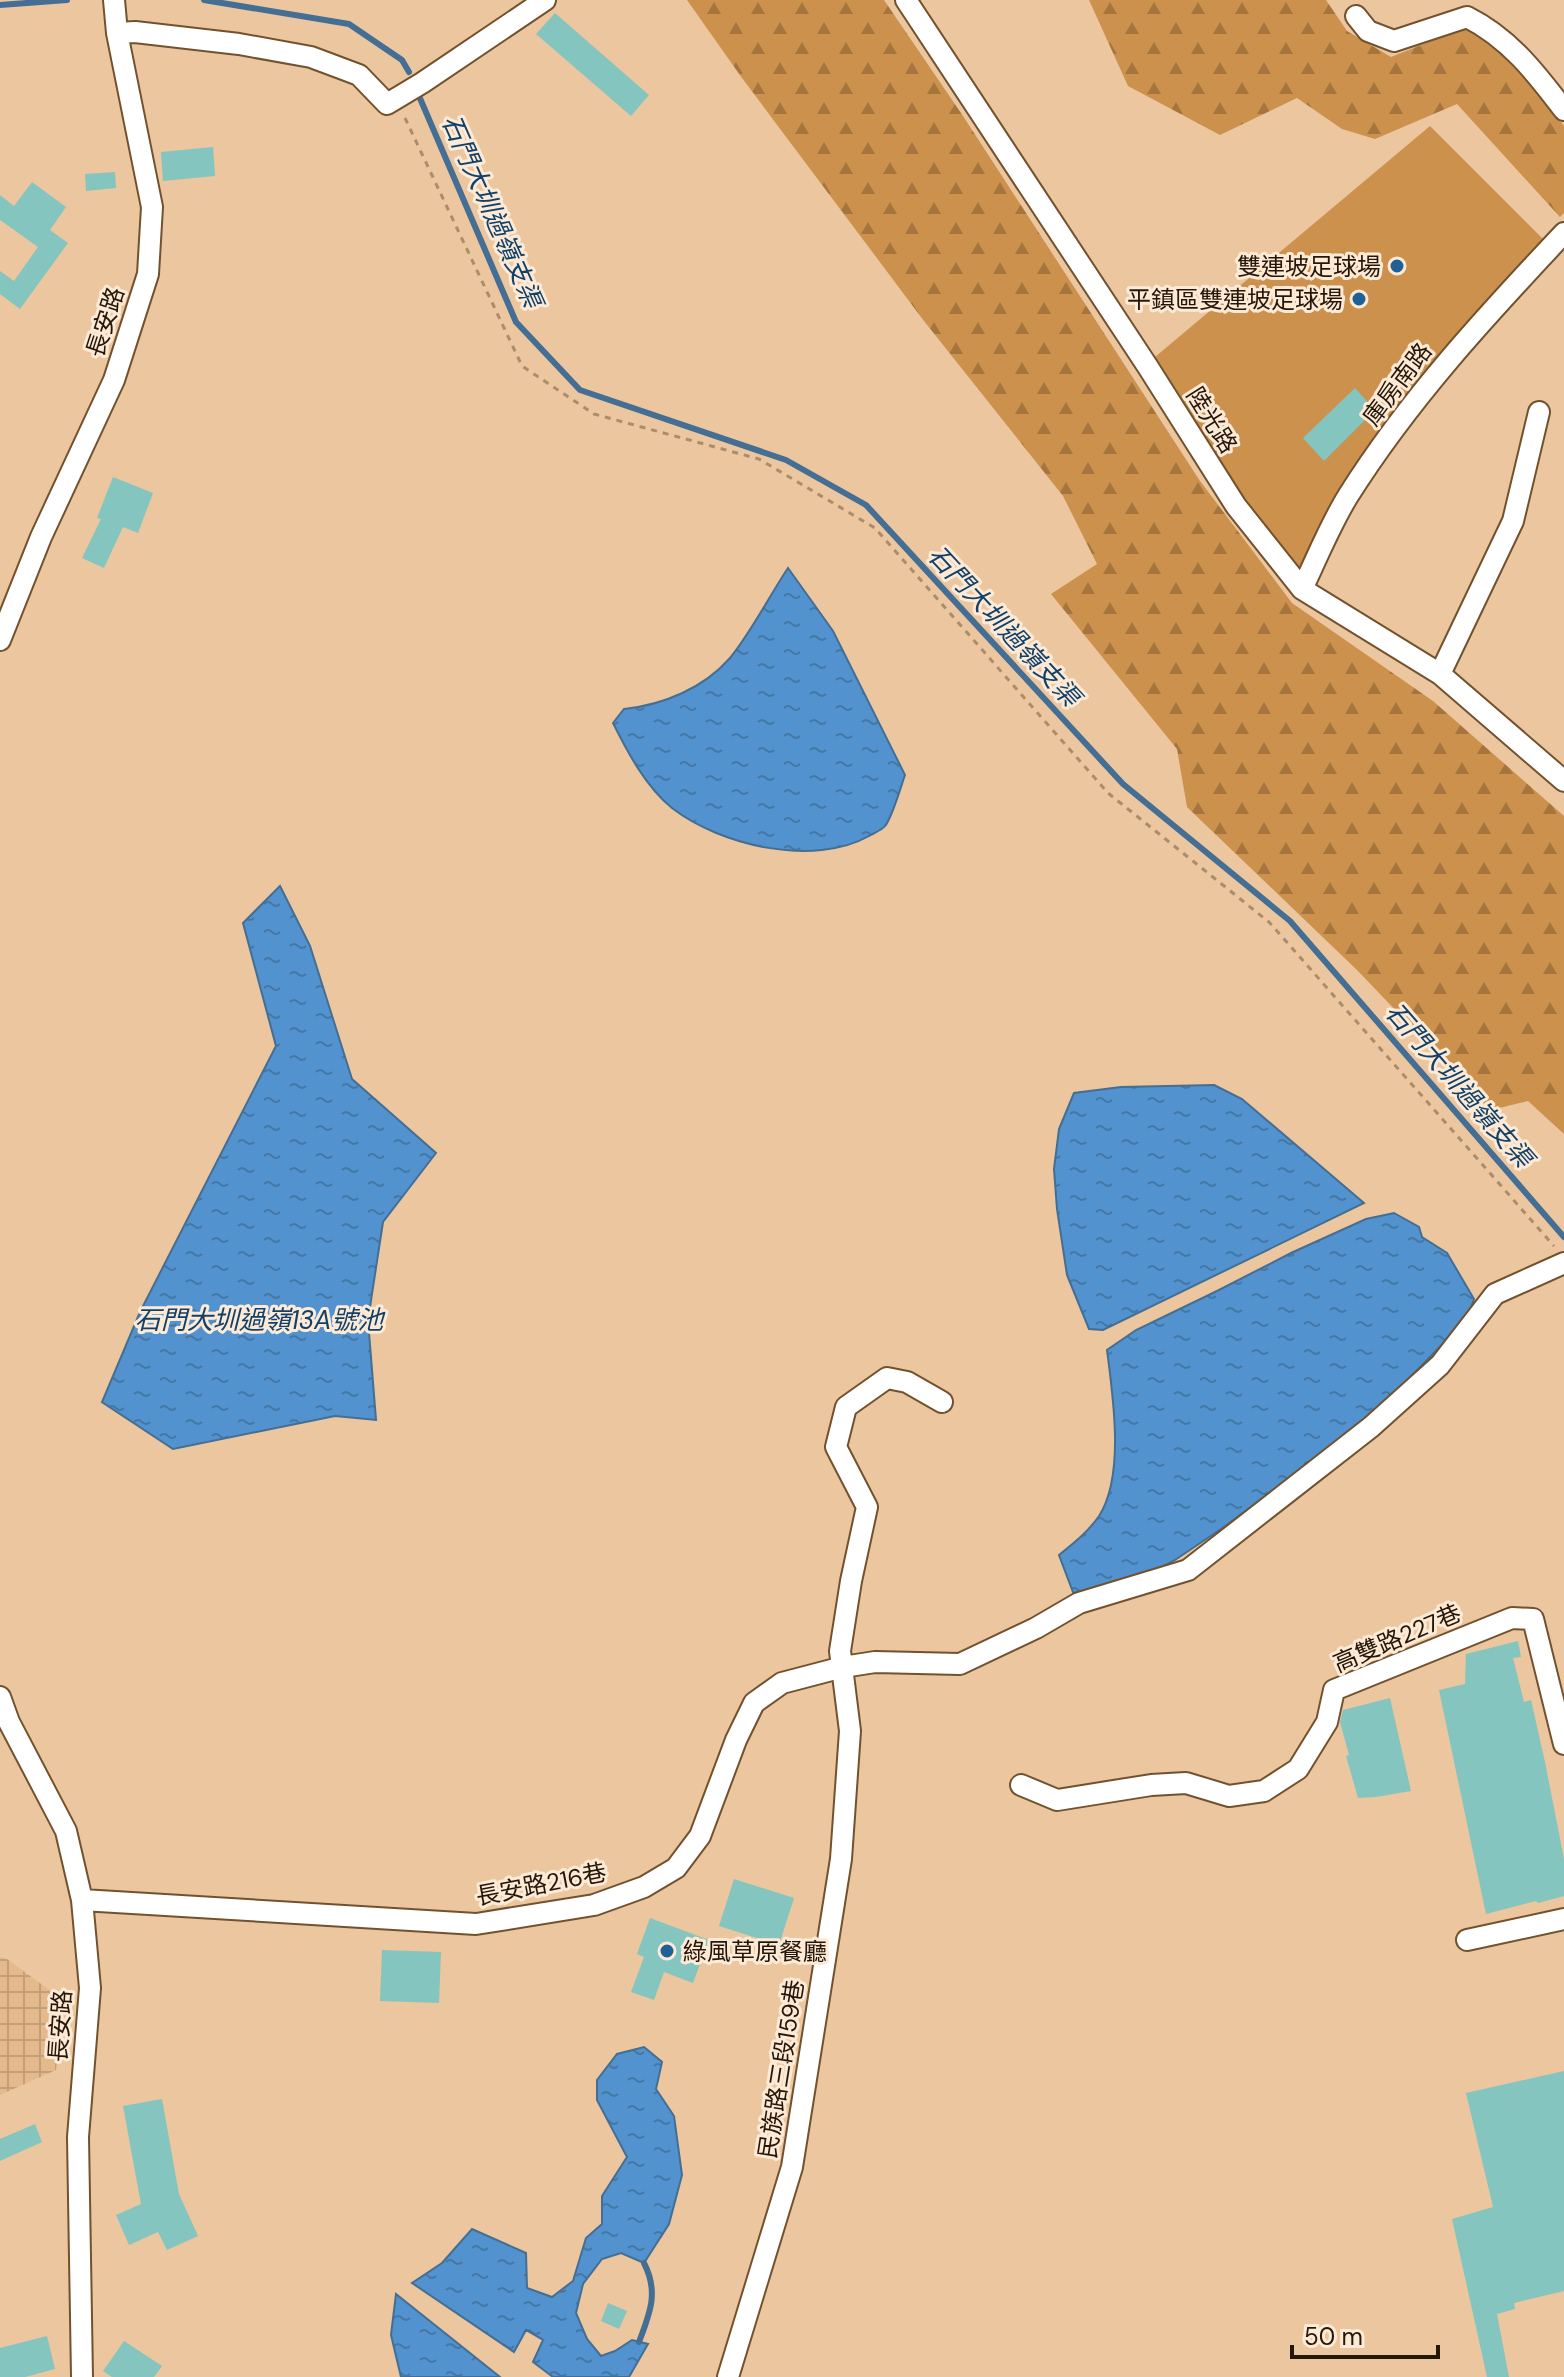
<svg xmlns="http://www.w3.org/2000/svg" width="1564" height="2377" font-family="'DM Sans','Noto Sans TC',sans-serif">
	<defs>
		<pattern id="industrial-grid" width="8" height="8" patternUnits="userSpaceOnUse" patternTransform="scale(2)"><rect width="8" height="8" fill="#e4ba8d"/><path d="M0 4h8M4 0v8" fill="none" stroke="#c39f78"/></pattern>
		<pattern id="forest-firs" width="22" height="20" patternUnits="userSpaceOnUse" patternTransform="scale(2)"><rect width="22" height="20" fill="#cc914c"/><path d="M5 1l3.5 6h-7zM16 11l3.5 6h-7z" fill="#a5753d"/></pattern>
		<pattern id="water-ripples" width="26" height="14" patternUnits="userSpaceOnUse" patternTransform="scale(2)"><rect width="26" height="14" fill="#5293cf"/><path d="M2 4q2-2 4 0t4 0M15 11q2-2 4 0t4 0" fill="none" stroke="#4477a6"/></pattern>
	</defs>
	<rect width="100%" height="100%" fill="#ebc69e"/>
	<path fill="url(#industrial-grid)" d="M0,1957l7,2 56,41 -7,70 -56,25z"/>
	<path fill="#cc914c" d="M1430,126l116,116 -144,159 -66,96 -37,76 -52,-70 -92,-146z"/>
	<path fill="url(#forest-firs)" d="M687,0h197l79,116 237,365 92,122 141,98 131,115v318l-36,-33 -37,9 -134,-140 -170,-163 -10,-58 -126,-155 46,-30 -34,-68 -139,-175 -182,-243z
		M1089,0h237l21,31 44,26 75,-30 21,10 35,31 42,58v87l-4,4 -103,-113 -82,35 -33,-10 -45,-31 -77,37 -92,-49z"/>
	<path fill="url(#water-ripples)" stroke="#446e93" stroke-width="2" d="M788,568l45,63 72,144c-4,11 -13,43 -20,51 -3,4 -11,7 -16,10 -55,31 -148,10 -197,-28 -26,-21 -44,-55 -59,-85l11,-14c39,-4 80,-21 106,-51 20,-24 40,-63 58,-90z
		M280,886l30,60 42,133 84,74 -53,69 -15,98 8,100 -41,-4 -162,33 -71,-47 38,-90 136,-266 -33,-123z
		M1214,1085l28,14 122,104 -261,127 -14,-1 -22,-54 -10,-66 -3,-40 5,-40 15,-36 47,-6z
		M1394,1213l25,14 3,10 25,16 27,46 -7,20 -76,78 -58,49 -109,81 -49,33 -41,22 -58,18 -17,-45c15,-12 29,-23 40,-39 26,-40 14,-120 8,-166l29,-20 81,-39 74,-38 75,-34z
		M644,2047l18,15 -6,27 18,27 8,59 -13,49 -25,39 -23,-10 -19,6 -19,25 -7,29 11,26 14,17 14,-5 17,-11 16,4 -19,33h-76l-20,-15 10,-22 -17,-10 -12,22 -102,-69 30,-20 30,-34 54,24 1,35 25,9 21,-16 13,-43 16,-14v-28l25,-39 -30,-57v-20l20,-26z
		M396,2294l104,83h-99l-10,-42z"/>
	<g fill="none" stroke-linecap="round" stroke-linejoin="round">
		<path stroke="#446e93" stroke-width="6" d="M204,0l145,24 53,36 7,12
			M0,5l67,-5
			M419,96l97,226 64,68 206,70 80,45 257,279 167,137 274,316
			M639,2342c11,-29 20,-50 5,-79"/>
	</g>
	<path fill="#84c5bf" d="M555,13l94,82 -18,21 -95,-82z
		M213,147l2,29 -52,5 -2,-29z
		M115,172l1,16 -30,3 -1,-17z
		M32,182l34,25 -16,23 18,13 -48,66 -20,-15v-23l14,10 24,-34 -38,-27v-25l14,11z
		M1355,388l20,22 -51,51 -21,-23z
		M113,477l40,16 -15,40 -15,-6 -19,41 -22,-10 19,-39 -4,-1z
		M1518,1641l3,16 -8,1 11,44 7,-2 14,62 19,97v37l-26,7 -2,-2 -50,13 -47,-224 26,-6 1,-30z
		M1390,1698l21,93 -35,6 -18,1 -12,-42 3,-1 -9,-33 3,-12z
		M734,1879l60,19 -15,47 -60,-19z
		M650,1918l59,22 -16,43 -29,-11 -10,28 -23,-8 13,-35 -7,-3z
		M382,1950l59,2 -2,51 -59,-2z
		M1564,2071v220l-50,12 1,6 -18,5 12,63h-22l-35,-158 41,-12 -27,-114z
		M162,2099l17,95 19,42 -31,14 -9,-18 -29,13 -13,-30 25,-11 -18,-98z
		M35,2124l7,18 -42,19v-22z
		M608,2303l19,8 -8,18 -18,-8z
		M47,2336l8,33 -30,8h-25v-29z
		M124,2341l38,25 -8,11h-42l-9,-6z"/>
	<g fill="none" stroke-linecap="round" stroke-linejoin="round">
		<g stroke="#72522e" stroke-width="24">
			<path id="minor" d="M906,0l242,367 88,139 66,83 138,85 124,107
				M1356,16l12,15 26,10 73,-24c42,21 69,56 97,93
				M117,33l18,-1 104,12 72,13 48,18 28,29 35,-21 123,-83
				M1302,589c15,-31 28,-64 46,-93 61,-97 138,-180 216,-263
				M0,640l41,-103 73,-157 34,-106 4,-67 -35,-174 -3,-33
				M1440,674l73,-153 26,-109
				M0,1697l9,25 57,109 16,69 8,88 -12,149 4,240
				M1021,1785l36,15 94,-15 35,-2 43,13 35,-5 34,-22 29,-47 7,-32 178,-72 21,1 31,125
				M82,1900l394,24 118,-19 50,-18 32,-19 24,-32 36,-96 18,-37 28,-20 61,-16 32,-5 85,2 76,-36 43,-25 109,-33 183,-143 69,-62 55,-71 69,-31
				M1467,1940l97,-21
				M728,2377l64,-210 49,-308 9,-128 -10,-80 11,-70 16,-74 -31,-60 10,-40 41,-29 20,4 35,20"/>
		</g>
		<path stroke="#ab8d6d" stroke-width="3" stroke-dasharray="6 6" stroke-linecap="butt" d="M405,118l117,248 72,48 165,45 116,69 233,265 161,129 285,324"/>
		<use href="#minor" stroke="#fff" stroke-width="20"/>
	</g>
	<g fill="#206096" stroke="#fdead6" stroke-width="3">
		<circle cx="1397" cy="266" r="8"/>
		<circle cx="1359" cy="299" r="8"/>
		<circle cx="667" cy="1951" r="8"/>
	</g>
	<g text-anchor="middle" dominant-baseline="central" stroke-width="6" stroke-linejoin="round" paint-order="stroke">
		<g font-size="24" fill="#251708" stroke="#fdead6" text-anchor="end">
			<text x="1381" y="266">雙連坡足球場</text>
			<text x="1343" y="299">平鎮區雙連坡足球場</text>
			<text x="683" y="1951" text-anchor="start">綠風草原餐廳</text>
		</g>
		<g font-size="24" fill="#251708" stroke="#fdead6">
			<text transform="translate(105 322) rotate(-72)">長安路</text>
			<text transform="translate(1397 384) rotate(-53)">庫房南路</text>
			<text transform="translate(1212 420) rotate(58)">陸光路</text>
			<text transform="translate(1397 1638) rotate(-23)">高雙路227巷</text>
			<text transform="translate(541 1884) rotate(-11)">長安路216巷</text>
			<text transform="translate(60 2026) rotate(-86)">長安路</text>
			<text transform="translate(781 2069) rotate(-81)">民族路三段159巷</text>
		</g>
		<g font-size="26" font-style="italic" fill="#114169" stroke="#fdead6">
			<text transform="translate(492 211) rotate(66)">石門大圳過嶺支渠</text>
			<text transform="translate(1004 626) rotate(47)">石門大圳過嶺支渠</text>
			<text transform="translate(1459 1085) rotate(49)">石門大圳過嶺支渠</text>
			<text x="259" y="1320">石門大圳過嶺13A號池</text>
		</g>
	</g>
	<path d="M1292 2345v12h146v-12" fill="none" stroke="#251708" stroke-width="4"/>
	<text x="1304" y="2345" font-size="24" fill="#251708" stroke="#fdead6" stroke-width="6" paint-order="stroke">50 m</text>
</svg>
